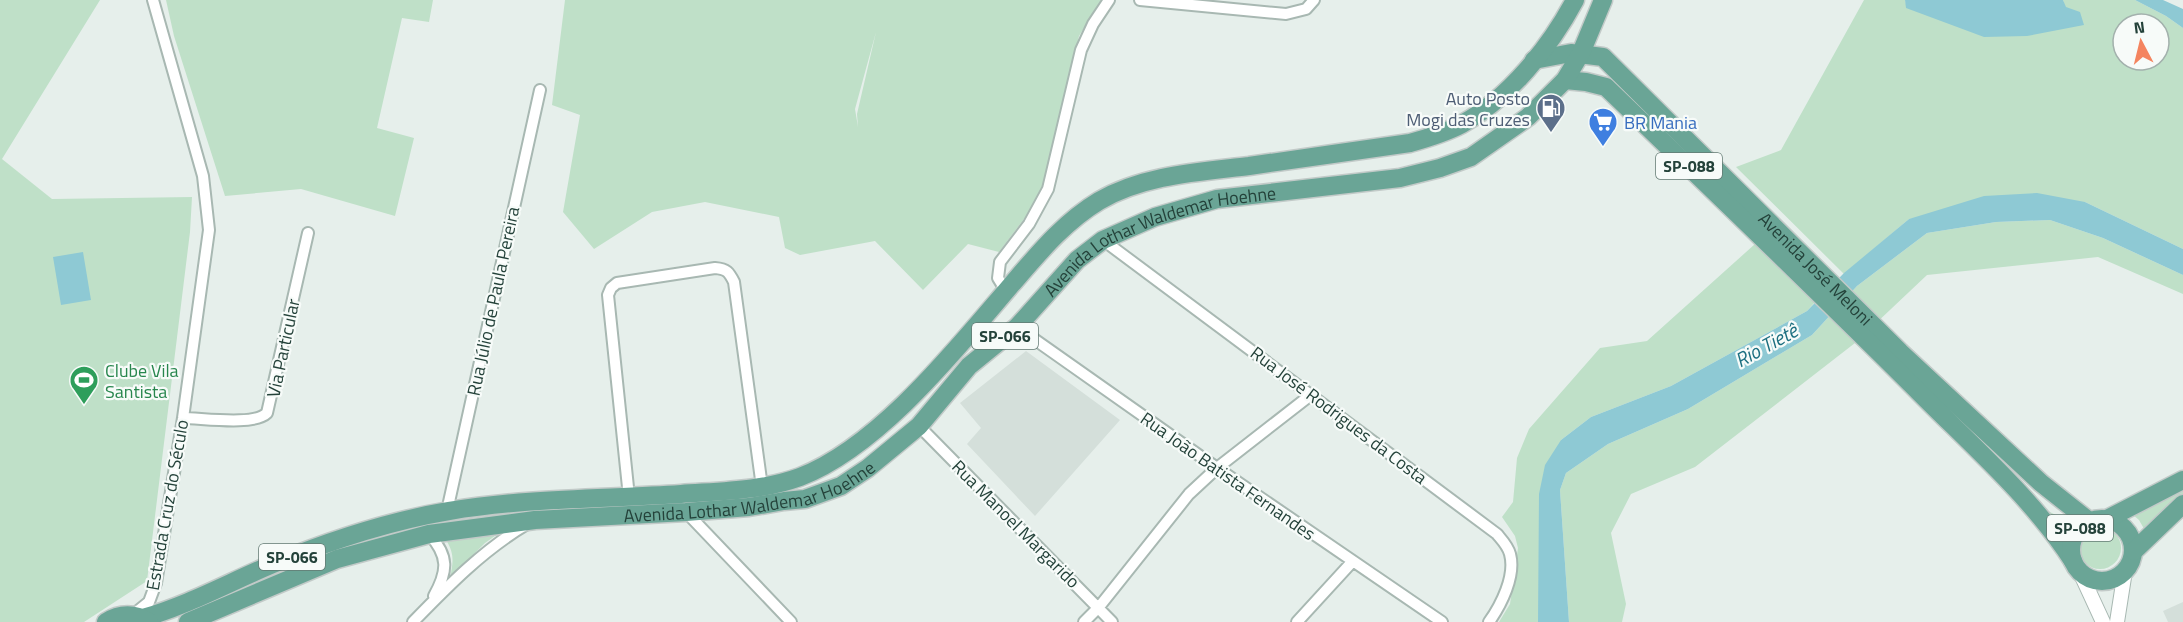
<svg xmlns="http://www.w3.org/2000/svg" width="2183" height="622" font-family="'Titillium Web',sans-serif">
	<rect width="100%" height="100%" fill="#e6efeb"/>
	<path fill="#d4dfda" d="M1026,351l94,69 -85,96 -68,-72 14,-16 -21,-25z
		M2183,602v20h-15l-5,-11z"/>
	<path fill="#bfe0c8" fill-rule="evenodd" d="M0,0h100l-98,159 50,40 140,-2 -2,35 -43,349 -63,41h-84z
		M166,0h267l-4,22 -27,-4 -25,110 37,10 -19,78 -94,-27 -76,7 -51,-160z
		M565,0h536l-22,36 -39,162 -41,54 -31,-8 -45,46 -48,-49 -75,14 -15,-7 -6,-31 -74,-15 -53,10 -58,37 -31,-37 17,-97 -28,-10zM876,32l-19,82 1,13 -3,-18z
		M1864,0h41l2,8 158,-1 -2,-7h72l31,16 17,12v221l-98,-47 -176,17 -65,55 -108,-107 45,-17zM2123,24h36v36h-36z
		M2050,220l53,18 80,37v19l-85,-37 -171,18 -72,68 -160,124 -64,27 -20,39 15,71 -4,18h-53l-9,-132 6,-17 42,-29 80,-35 124,-74 45,-49 70,-53 69,-11z
		M1755,244l60,58 -8,9 -136,75 -80,31 -30,23 -23,182h-39l11,-18 8,-56 -3,-12 -13,-19 11,-15 4,-44 12,-29 71,-81 47,-7z
		M2183,489v8l-36,37 -8,-14 -7,-6z
		M2037,505l39,21 -11,11z
		M2079 548a21 21 0 1 1 42 0a21 21 0 1 1-42 0Z
		M502,531l-17,12 -35,35c3,-15 5,-24 -4,-38z"/>
	<path fill="#8ec9d4" d="M1905,0h158l3,7 14,5 4,13 -57,11 -43,1 -78,-29z
		M2135,0h28l20,9v19l-17,-12z
		M2037,193l48,9 98,47v26l-80,-37 -53,-18 -54,2 -69,11 -70,53 -45,49 -124,74 -80,35 -42,29 -6,17 9,132h-31l1,-128 6,-29 16,-25 30,-23 80,-31 136,-75 37,-38 65,-54 75,-23z
		M83,252l8,48 -30,5 -8,-48z"/>
	<g fill="none" stroke-linecap="round" stroke-linejoin="round">
		<g stroke="#a8b8b2" stroke-width="14">
			<path id="minor" d="M1140,0l146,14 20,-5 8,-9
				M1103,240l394,294c5,6 11,12 13,20 6,22 -9,51 -21,68
				M1006,291l-8,-13 2,-16 29,-38 19,-35 33,-139 12,-26 16,-24
				M1017,327l200,141 225,154
				M183,418c19,0 71,8 84,-5l41,-180
				M919,426l193,196
				M629,497l-21,-202 3,-7 6,-5 98,-15c12,1 14,4 19,14l28,205
				M447,511l93,-421
				M686,512l105,110
				M429,534c20,22 19,37 5,62
				M133,615l16,-13 7,-19 27,-165 26,-188 -6,-54 -50,-176
				M413,622c35,-36 70,-72 114,-98
				M1084,622l15,-15 90,-113 28,-26 95,-74
				M1297,622l55,-60"/>
		</g>
		<g stroke="#a8b8b2" stroke-width="16">
			<path id="tertiary" d="M2079,570l24,52
				M2117,622l8,-51"/>
		</g>
		<g stroke="#c2cac8" stroke-width="21">
			<g id="primary">
				<path id="s1" d="M1534,60l37,-7 32,4 297,295 141,131 48,38"/>
				<path d="M1565,80l21,2 20,5c103,99 206,199 308,300 54,55 117,109 159,174"/>
				<circle cx="2102" cy="550" r="31"/>
				<path d="M2107,519l76,-39"/>
				<path d="M2134,551l49,-47"/>
				<path d="M143,618c46,-13 87,-36 130,-54 56,-23 116,-43 176,-53 77,-13 155,-12 232,-17 40,-3 81,-3 119,-17 80,-31 157,-129 212,-193 26,-30 52,-62 87,-83 44,-26 100,-29 150,-35 54,-8 107,-15 161,-23 18,-5 35,-10 52,-19 47,-26 88,-77 113,-124"/>
				<path d="M106,622c14,-9 29,-9 43,0"/>
				<path id="s2" d="M188,622l149,-63 92,-25 106,-14 151,-8 63,-5 35,-6 21,-2 36,-13 27,-18 51,-42 50,-60 48,-39 60,-67 26,-20 52,-23 62,-18 183,-21 40,-10 31,-11 57,-40 37,-37 16,-27 22,-53"/>
			</g>
		</g>
		<use href="#minor" stroke="#fff" stroke-width="10"/>
		<use href="#tertiary" stroke="#fff" stroke-width="14"/>
		<use href="#primary" stroke="#6aa596" stroke-width="18"/>
	</g>
	<defs>
		<g id="fuel-pin" transform="scale(1.5)"><path d="M0 17L-7.5 6A9.5 9.5 0 1 1 7.5 6Z" fill="#5c6f8a" stroke="#f7fbf9"/><path d="M-5.5-6h7V0h2V4h1.3V-2.5L3-4.5l.8-.8L6-3V5H2.5V1h-1V6h-7ZM-4.2-4.7v3.2H.2V-4.7Z" fill="#fff"/></g>
		<g id="supermarket-pin" transform="scale(1.5)"><path d="M0 17L-7.5 6A9.5 9.5 0 1 1 7.5 6Z" fill="#3f7fe0" stroke="#f7fbf9"/><path d="M-6-5.5h2.5l.6 2H6L4.5 2H-2.5L-4.4-4H-6ZM-1.5 3.2a1.3 1.3 0 1 0 .1 0ZM3 3.2a1.3 1.3 0 1 0 .1 0Z" fill="#fff"/></g>
		<g id="stadium-pin" transform="scale(1.5)"><path d="M0 17L-7.5 6A9.5 9.5 0 1 1 7.5 6Z" fill="#2e9e5b" stroke="#f7fbf9"/><path d="M0-5a6.5 5 0 1 0 0 10a6.5 5 0 1 0 0-10ZM-3.5-1.8h7v3.6h-7Z" fill="#fff"/></g>
	</defs>
	<g fill-rule="evenodd">
		<use href="#fuel-pin" x="1551" y="108"/>
		<use href="#supermarket-pin" x="1603" y="122"/>
		<use href="#stadium-pin" x="84" y="380"/>
	</g>
	<g text-anchor="middle" dominant-baseline="central" stroke-width="4.5" stroke-linejoin="round" paint-order="stroke">
		<g fill="#f7fbf9" stroke="#637a73" stroke-width="1.5">
			<rect x="1656" y="153" width="66" height="26" rx="4.5"/>
			<rect x="972" y="323" width="66" height="26" rx="4.5"/>
			<rect x="2047" y="515" width="66" height="26" rx="4.5"/>
			<rect x="259" y="544" width="66" height="26" rx="4.5"/>
		</g>
		<g font-size="16" font-weight="bold" fill="#24423a">
			<text x="1689" y="166">SP-088</text>
			<text x="1005" y="336">SP-066</text>
			<text x="2080" y="528">SP-088</text>
			<text x="292" y="557">SP-066</text>
		</g>
		<g font-size="18" fill="#4e5e75" stroke="#f7fbf9" text-anchor="end">
			<text x="1530" y="98">Auto Posto<tspan x="1530" dy="21">Mogi das Cruzes</tspan></text>
		</g>
		<g font-size="18" fill="#366cbe" stroke="#f7fbf9" text-anchor="start">
			<text x="1624" y="122">BR Mania</text>
		</g>
		<g font-size="18" fill="#24423a" stroke="#f7fbf9">
			<text stroke="none"><textPath href="#s2" startOffset="1086">Avenida Lothar Waldemar Hoehne</textPath></text>
			<text stroke="none"><textPath href="#s1" startOffset="370">Avenida José Meloni</textPath></text>
			<text transform="translate(493 301) rotate(-78)">Rua Júlio de Paula Pereira</text>
			<text transform="translate(283 348) rotate(-78)">Via Particular</text>
			<text transform="translate(1339 415) rotate(37)">Rua José Rodrigues da Costa</text>
			<text transform="translate(1228 476) rotate(35)">Rua João Batista Fernandes</text>
			<text stroke="none"><textPath href="#s2" startOffset="582">Avenida Lothar Waldemar Hoehne</textPath></text>
			<text transform="translate(167 505) rotate(-80)">Estrada Cruz do Século</text>
			<text transform="translate(1016 524) rotate(45)">Rua Manoel Margarido</text>
		</g>
		<g font-size="18" fill="#27864d" stroke="#f7fbf9" text-anchor="start">
			<text x="105" y="370">Clube Vila<tspan x="105" dy="21">Santista</tspan></text>
		</g>
		<g font-size="20" font-style="italic" fill="#1c6f80" stroke="#f7fbf9">
			<text transform="translate(1766 345) rotate(-29)">Rio Tietê</text>
		</g>
	</g>
	<g transform="translate(2141 42) rotate(353)"><circle r="28" fill="#f7fbf9" stroke="#a3b1ad" stroke-width="1.5"/>
	<path d="M0-4.5L10 22L0 15L-10 22Z" fill="#f4845f"/>
	<text y="-9" font-size="16" font-weight="bold" text-anchor="middle" fill="#24423a">N</text>
	</g>
</svg>
